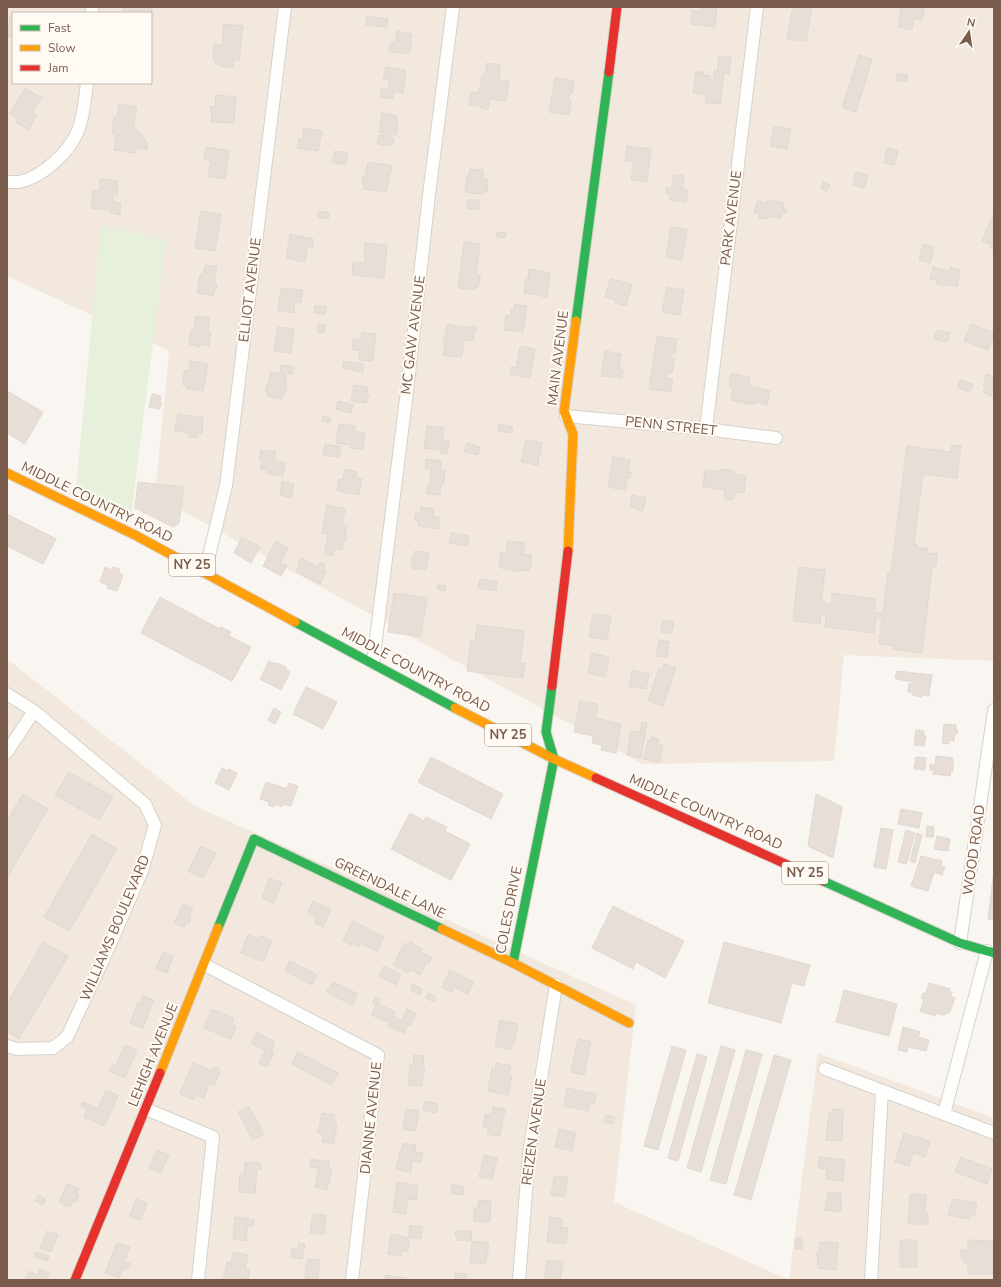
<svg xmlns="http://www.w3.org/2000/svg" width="1001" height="1287" font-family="'Nunito Sans',sans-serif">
	<rect width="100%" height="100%" fill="#f9f5f0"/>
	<path fill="#f2e8de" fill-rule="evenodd" d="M7,7h987v654l-150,-6 -10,106 -191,3 -488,-268 14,-145 -162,-75zM13,13h138v70h-138z
		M7,659l188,147 441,199 -22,197 175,78 29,-227 176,65v162h-987z"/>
	<path fill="#e7f0db" d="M101,225l65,15 -35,276 -55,-28z"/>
	<path fill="#e6ded7" stroke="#e2d8d2" d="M123,7h29l-1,6h-4l-24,-2z
		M700,7h17l-2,20 -24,-3 1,-14 8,1z
		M793,7h19l-6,34 -19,-2z
		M901,7h24l-3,13 -8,-1 -2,11 -14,-3z
		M10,15h3v22h-5z
		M367,16l21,3 -1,8 -21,-2z
		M224,24l19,2 -4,34h-5l-1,8 -14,-2v-2h-3l-3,-7 1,-13 8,1z
		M397,31l15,3 -2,8h2l-3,12 -20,-3 2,-9 4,1z
		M859,55l13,4 -16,53 -14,-5z
		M719,56l12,2 -2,16 -5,-1 -4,31 -15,-1 1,-9 -13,-1 3,-21h8l-1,3 7,1v4h4v-9l3,1z
		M487,63l13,2 -1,15 10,1 -3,20 -16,-2 -2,11 -8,-2v-2l-11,-1 2,-13 8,1 3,-18h3z
		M386,67l20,3 -3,23 -8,-2 -2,8 -13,-2 1,-8 7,1 2,-10 -7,-1z
		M897,74h10v7h-11z
		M555,78l19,3 -2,13 -2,-1 -2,8 3,1 -2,13 -20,-3z
		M25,88l17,10 -9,14 4,3 -9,15 -12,-8 2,-3 -9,-5z
		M216,95l20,2 -2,26 -23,-1 1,-11h-2l1,-5 4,1z
		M119,104l18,3 -4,23 5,1v2h2l8,11 -1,6 -11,-2 -1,5 -21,-3 2,-16h-4l2,-17h3z
		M382,113l15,3 -1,7h2l-2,12 -5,-1v3l3,2 -1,6 -2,-1 -1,2 -13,-2 2,-9 3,1 1,-3 -4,-1z
		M774,126l17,3 -4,20 -17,-3z
		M304,128l18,3 -4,20 -21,-3 2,-9h4z
		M627,146l24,3 -4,33 -16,-2 3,-18 -9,-1z
		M206,147l23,4 -4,28 -17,-3 3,-15 -7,-2z
		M887,148l11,3 -4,14 -10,-2z
		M335,151l13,2 -3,12 -13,-3z
		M368,162l24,4 -6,26 -23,-3 1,-3 -2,-3 1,-7 2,1z
		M470,169l13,1v9l5,1 -1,12h-5v2l-17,-2 2,-16h2z
		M856,172l12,3 -4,14 -11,-4z
		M674,175l10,1 -2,13 6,1 -2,12 -16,-2v-6h-4v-6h6z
		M100,179l18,2 -1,14h-4v7l8,1 -1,12 -10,-2v-3l-19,-2 2,-18 6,1z
		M823,182l7,3 -3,6 -6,-2z
		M467,200h12v9h-12z
		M767,200l17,3 -1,6 4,1 -1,3 -4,-1 -1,7 -13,-3 -1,3 -8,-1v-4l-5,-1 3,-12 9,2z
		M201,211l20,3 -6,37 -20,-3z
		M319,211l10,2 -1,6 -10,-2z
		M993,215l1,1v34l-4,-2 1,-3 -9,-4z
		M671,227l16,3 -5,30 -16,-3z
		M497,232l9,1 -1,5 -9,-2z
		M290,234l23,5 -1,9 -5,-1 -2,15 -19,-4z
		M464,242l16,2 -4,30 4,1v9h-2l-1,4h-3v2l-16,-2z
		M365,243l22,2 -3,33 -32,-3 1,-13 12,1 1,-6 -2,-1z
		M923,244l11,3 -4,16 -11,-3z
		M205,265l12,1 -3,17 3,1 -1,5 -1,-1 -2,8 -16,-3 3,-18h3z
		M933,267l16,4 1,-4 10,3 -3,17 -10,-3 -1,2 -10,-2 1,-4 -7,-1z
		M529,269l21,4 -3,24 -23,-4 2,-15 2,1z
		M610,279l22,5 -6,22 -11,-3 1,-3 -11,-3z
		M667,287l17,3 -4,25 -18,-3z
		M281,288l22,2 -2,13 -6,-1 -1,11 -16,-2z
		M515,304l12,2 -4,26 -19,-2 2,-15 5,1v-7l3,1z
		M315,306l11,1 -1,7 -11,-1z
		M196,316l14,2 -2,13 3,1 -2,14 -9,-2v3l-11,-3 2,-14 3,1z
		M318,324l7,1 -1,8 -7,-1z
		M448,324l21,4 2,-2h4l1,2v4l-3,1 1,7 -3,1 -7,-1 -2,16h-5v1l-14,-2 2,-11 -2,-1z
		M971,324l23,9 -6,17 -24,-9z
		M278,327l16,2 -3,24 -17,-2z
		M937,330l13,3 -3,9 -13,-3z
		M362,332l14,2 -3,27 -14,-1 1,-9 -8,-1 1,-11h8z
		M657,336l20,3 -2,15 -3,-1 -1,5h4l-3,15 -4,-1 -1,6 6,1 -2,13 -22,-3z
		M520,346l15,3 -5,29 -20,-4 1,-7 5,1z
		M605,351l16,3 -2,16h4l-1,8 -21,-2z
		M190,361l18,3 -5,27 -17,-3 1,-2 -4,-1v-10l1,-1 1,-4 4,1z
		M344,361l20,3 -1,8 -20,-4z
		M281,365l13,2 -2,7 -12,-2z
		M271,372l15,3 -1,7 2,1 -2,10h-2l-1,6 -15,-3 1,-4 -3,-1 2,-7 1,1z
		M731,373l19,5 -1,8 21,5 -3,14 -12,-3 -1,3 -23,-5 2,-13 -4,-1z
		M987,374l7,3v18l-3,-1v2l-8,-4 2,-6 -2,-1z
		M960,380l13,4 -3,8 -12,-4z
		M354,385l14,2 -1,6 2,1 -3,9 -15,-2z
		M7,391l36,21 -18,32 -18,-11z
		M152,394l9,2 -1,6 2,1 -3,6 -10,-2z
		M338,401l15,4 -2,8 -15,-4z
		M178,414l25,4 -1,16h-5v4l-8,-1 1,-4 -15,-2z
		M323,416l8,2 -2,5 -7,-2z
		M339,424l16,2 -1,5 11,2 -2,16 -13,-1 1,-3 -15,-2z
		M499,424l14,3 -1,6 -14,-2z
		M427,426l17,2 -2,12 7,1 -2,13 -7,-1v-3l-16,-2z
		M526,440l16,3 -2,7h2l-1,4h-2l-1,11 -17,-3z
		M467,443l13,4 -2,8 -14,-3z
		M325,444l16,3 -2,10 -16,-2z
		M952,445l9,1 -4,32 -34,-4 -9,69 3,1v3l11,2v4l9,1 -1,12 -4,1 -10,86 -29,-4 1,-3 -15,-2 3,-25 -6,-1 -2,15 -49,-6 1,-12 -5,-1 -1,10 -27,-3 6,-54 26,3 -4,32 10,2 1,-11 44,6 -2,13 9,1 5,-41h3l16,-126 44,6z
		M261,450l15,2 -2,9 11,2 -2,13 -16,-3 1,-3 -8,-1 2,-10h-3z
		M613,457l17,3 -2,12h3l-1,6 -3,-1 -2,13 -17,-3z
		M426,459l15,2 -1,9h5l-1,13h-3l-1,12 -13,-1 1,-9h3l1,-2 -2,-1 1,-13h-6z
		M345,469l12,3 -1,6 6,1 -3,16 -22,-4 2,-12 4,1z
		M720,469l14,2v3l12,2 -2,17 -10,-1v5l-2,3 -6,-1 -2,-2 1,-7 -22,-3 2,-17 14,2z
		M282,481l12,3 -3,14 -11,-3z
		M138,482l46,5 -5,36 -6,4 -38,-19z
		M632,495l14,3 -3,13 -13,-4z
		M327,505l18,4 -3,16 5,1 -2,10h2l-1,5h-2l-2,9 -8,-1 -1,7 -8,-2 1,-3h-1l3,-17 -6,-1z
		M421,507l13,2 -1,8 7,1 -2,11 -20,-3 1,-5 -4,-1 1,-7h4z
		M7,514l49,25 -13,25 -36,-18z
		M451,533l18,3 -2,10 -18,-3z
		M242,537l18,10 -9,16 -17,-10z
		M276,541l12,7 -8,15 7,3 -6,10 -18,-10z
		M508,541l17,2 -2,11 9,1 -2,8h2v4h-2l-1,4 -9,-1 -1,2 -16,-3v-2h-4l2,-15 5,1z
		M415,551l14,2 -3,17 -14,-2 1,-6 -3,-1 1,-3h2z
		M301,558l17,9 2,-5 5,3 -2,5 3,1 -6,13 -24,-12 4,-8 -2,-1z
		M105,567l7,3 1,-3 7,2 -2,4 5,2 -6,16 -10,-3 1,-3 -8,-3z
		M480,579l17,3 -1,9 -18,-3z
		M438,584l8,2 -1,5 -8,-2z
		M394,593l33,5 -6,39 -33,-5z
		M160,597l60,32 1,-2 10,5 -2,4 22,11 -19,34 -91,-48z
		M593,614l18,2 -4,24 -18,-3z
		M663,620l11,2 -3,12 -10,-2z
		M477,625l47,6 -4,32h5l-2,15 -56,-7 4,-30 4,1z
		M659,640l10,2 -2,15 -11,-1z
		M592,653l17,4 -4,20 -17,-4z
		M269,661l7,3 1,-1 9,4 -1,2 5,3 -9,18 -21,-11z
		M664,664l12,4 -13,38 -15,-5 11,-32h3z
		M632,670l17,4 -3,15 -17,-3z
		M897,671l35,4 -3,21 -7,-1v2l-10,-2 1,-3h-5l1,-9 4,1v-2l-17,-3 -1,-1z
		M306,687l31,15 -14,27 -30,-15z
		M580,701l18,3 -3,14 26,6 -5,29 -15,-3 1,-5 -10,-2 1,-7 -19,-4z
		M274,708l7,4 -6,12 -7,-4z
		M642,722l5,1 -2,10 -5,-1z
		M944,724l12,1v5h2l-1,4h-2l-1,7 -5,-1v4l-7,-1z
		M916,730l8,1v5h2l-2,10 -10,-1z
		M631,731l14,3 -4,24 -14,-3z
		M651,737l8,2 -1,5 5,1 -4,18 -15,-4 4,-18h2z
		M936,756l17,2v13l-2,-1 -1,6 -17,-2 1,-3 -4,-1v-6l5,1z
		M431,757l72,37 -12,25 -73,-37z
		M916,757l10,1 -1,12 -11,-1z
		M222,768l6,3 1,-2 8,4 -8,17 -14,-7z
		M69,772l44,25 -14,23 -44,-25z
		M266,782l21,7 2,-6 9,3 -7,20 -8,-2 -1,3 -7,-3 -1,3 -6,-2 1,-3 -9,-3z
		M23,794l25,15 -41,69v-57z
		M816,794l26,13 -9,51 -25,-12z
		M901,809l21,4 -3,15 -21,-4z
		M410,813l14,8 2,-4 21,10 -2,4 25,13 -19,36 -60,-31z
		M927,826l7,1 -1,10h-7z
		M881,828l12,2 -7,39 -12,-2z
		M906,830l9,3 -8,29h-1v2l-8,-2z
		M917,833l5,2 -7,28 -5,-2z
		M92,834l25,15 -48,82 -25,-14z
		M937,836l13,3 -2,12 -14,-2z
		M201,846l15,7 -13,25 -15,-7z
		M921,856l21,5 -1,5 4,1 -3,8 -8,-3 -6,19 -17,-5z
		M269,878l13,5 -8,20 -12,-5z
		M993,878h1v42l-6,-1z
		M313,901l18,9 -8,17 -8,-4 2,-5 -9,-5z
		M183,904l10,5 -4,8 2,1 -2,5 -2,-1 -3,5 -10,-4z
		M613,906l71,35 -19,37 -29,-16 -3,7 -41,-21z
		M353,921l31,16 -7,14 -16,-8 -2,4 -6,-4 -1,2 -9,-4z
		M248,934l11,5 1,-3 12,4 -8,20 -3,1 -20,-8z
		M43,942l25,14 -49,83 -12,-7v-28z
		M410,942l12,7 -1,3 11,6 -3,5 -2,-1 -7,13 -10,-5 -2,3 -15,-8 12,-22 4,2z
		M724,942l86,23 -6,21 -12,-3 -11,40 -73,-20z
		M163,952l10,4 -6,17 -11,-4z
		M290,961l27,14 -5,10 -27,-14z
		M384,966l17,9 -5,10 -17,-9z
		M450,970l24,12 -6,12 -14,-7 -2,5h-2l-8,-5z
		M333,982l25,12 -6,11 -26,-13z
		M929,983l21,6 -1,3h3l-1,4 4,2 -5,14 -7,3 -7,-2 -1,3 -15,-5 4,-12 -3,-1 2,-5h3z
		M413,984l9,5 -2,6 -10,-5z
		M844,990l53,14 -8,32 -53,-14z
		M428,993l8,4 -2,5 -8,-4z
		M143,996l11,4 -11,28 -13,-5 8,-21 2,1z
		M375,997l5,2 -2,5 17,8 -2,4 9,4 5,-11 9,5 -5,11 -2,-1 -5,9 -16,-7 1,-3 -17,-8 4,-10 -3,-2z
		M212,1009l22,9 -3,7 5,2 -5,12 -27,-11z
		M500,1020l18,4 -4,19 -2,-1 -1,8 -16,-4z
		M903,1027l17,5 -2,5 11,3 -3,11 -18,-4 -1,5 -9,-2z
		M257,1032l18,10 -4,9 3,1 -7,15 -8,-4 6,-13 -14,-7z
		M578,1039l13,3 -7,33 -13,-3z
		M125,1045l12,5 -12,28 -16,-7 4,-7 3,1z
		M672,1046l14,4 -28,100 -14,-4z
		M721,1046l14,4 -34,122 -14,-4z
		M746,1050l16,4 -36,130 -16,-4z
		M298,1052l40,21 -6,12 -40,-21z
		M697,1054l10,3 -29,104 -10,-3z
		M414,1055l10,1 -1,10 2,1 -3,19 -14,-1 2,-20h3z
		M774,1055l17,5 -40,140 -17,-5z
		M193,1063l19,8 1,-3 3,-1 3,1 1,4 -6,14 -5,-2 -5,14 -8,-3 -2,5 -14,-6z
		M496,1063l15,3 -2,9 3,1 -4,19 -20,-4 4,-22 3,1z
		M567,1088l29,6 -2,10 -4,-1 -2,8 -24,-5z
		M106,1090l12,5 -13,31 -21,-9 3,-8 -6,-3 2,-4 15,6z
		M425,1101l13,3 -2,9 -13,-3z
		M249,1106l15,28 -11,6 -15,-28z
		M493,1107l12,2 -5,27 -13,-2 2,-6 -6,-1 2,-13 6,1z
		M406,1109l13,2 -4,20 -12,-2z
		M833,1109l10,1 -1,31 -16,-1 3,-27h4z
		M322,1113l13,2 -1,8h3l-3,21 -12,-2 1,-8 -5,-1z
		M606,1115l9,2 -2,7 -9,-2z
		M559,1129l17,4 -4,18 -17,-4z
		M904,1133l26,8 -5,16 -12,-4 -4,13 -14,-4z
		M403,1143l13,2 -1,7 8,1 -2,10 -9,-2 -1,11 -15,-3 4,-18h2z
		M157,1150l12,5 -8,18 -12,-5z
		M484,1155l13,3 -5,21 -13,-2z
		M819,1157l26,3 -2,21 -17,-2 1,-10 -9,-1z
		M961,1157l31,12 -5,15 -32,-12z
		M311,1159l18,3 -1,7h4l-5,21 -12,-3 4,-19 -9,-1z
		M245,1162l16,1v6h-4l-2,24 -16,-1 1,-19 4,1z
		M554,1176l14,1 -3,20 -14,-2z
		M397,1182l21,4 -2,14 -8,-1 -2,15 -13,-2z
		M67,1184l12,5 -3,5 3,2 -3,6 -3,-1 -3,6 -11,-5z
		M452,1185l12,2 -1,8 -12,-2z
		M828,1192l13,1 -1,9h2l-2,10 -15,-2z
		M910,1194l16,1 -1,18h3v11h-20z
		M38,1195l8,4 -3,6 -8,-4z
		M136,1199l11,4 -6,17 -11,-4z
		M953,1199l24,4 -2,12 -4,-1 -1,5 -22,-4z
		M479,1200l12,1 -1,21 -16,-1v-13h4z
		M313,1214l13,1 -2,19 -14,-1z
		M235,1217l19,3 -1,6 -5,-1 -2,16 -13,-2z
		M550,1217l12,2 -1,8 7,1 -2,16 -19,-2z
		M410,1225l13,2 -2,12 -13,-2z
		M459,1230l13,2 -1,9 -14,-1 1,-4h-3l1,-5 2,1z
		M47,1231l11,4 -7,17 -11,-4z
		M391,1234l15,3 3,4 -1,10 -6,-1 -1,6 -13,-2z
		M796,1238h6v11h-7z
		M900,1240h17v27h-17z
		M968,1240l26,1 -1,33h-25v-11h-4v-4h-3v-9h7z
		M472,1241l17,2 -3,21 -16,-2z
		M820,1242l18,1 -2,27 -18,-2 -1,-16h2z
		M117,1243l13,4 -6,15 7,2 -1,2 -6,4 -2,-1 -3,9 -14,-5z
		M299,1243l6,1 -3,15 -11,-2 1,-8 6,1z
		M36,1252l13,4 -2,5 -13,-5z
		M233,1252l15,3 -3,14 5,1 -2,10 -7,-2v2h-18l4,-18 4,1z
		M307,1259l13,1 -2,20 -13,-1z
		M547,1260l16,2 -3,18h-16z
		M40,1269l9,4 -3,6 -4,-2 -1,3h-16l4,-9 8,4z
		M455,1273l12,1 -1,6h-11z
		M386,1275l20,3v2h-21z"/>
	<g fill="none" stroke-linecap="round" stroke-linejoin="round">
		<g stroke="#d7d1cb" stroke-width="14">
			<path id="street" d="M92,13v-6
				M7,182c4,0 8,0 12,0 24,-5 52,-31 60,-54 5,-14 6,-30 8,-45
				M566,416l140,13 70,9
				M706,429l51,-422
				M205,572l21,-86 59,-479
				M373,663l34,-272 22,-196 24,-188
				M7,694l27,17 111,93 10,21 -13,46 -39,89 -36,77 -14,11 -36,1 -10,-3
				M7,752l27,-41
				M960,943l34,-233
				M205,965l173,90 -26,225
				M825,1069l169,64
				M146,1109l67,28 -15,143
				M944,1114l43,-163
				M519,1280l10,-126 27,-169
				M871,1280l11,-189"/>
		</g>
		<g stroke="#d9d2cb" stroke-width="11">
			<path id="fast" d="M576,321l33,-249
				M295,622l160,86
				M823,881l137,62 34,10
				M218,928l36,-89 188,90
				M513,963l41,-204 -8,-27 6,-46"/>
		</g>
		<g stroke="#d9d2cb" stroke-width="11">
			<path id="slow" d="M7,473l128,62 160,87
				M568,551l5,-117 -9,-23 12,-90
				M455,708l99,51 42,19
				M442,929l71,34 116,60
				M160,1073l58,-145"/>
		</g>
		<g stroke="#d9d2cb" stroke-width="11">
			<path id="jam" d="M609,72l8,-65
				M552,686l16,-135
				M596,778l227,103
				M75,1280l85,-207"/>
		</g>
		<use href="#street" stroke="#fefefd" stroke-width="12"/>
		<use href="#fast" stroke="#30b455" stroke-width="9"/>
		<use href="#slow" stroke="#ff9f0a" stroke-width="9"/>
		<use href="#jam" stroke="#e5322d" stroke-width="9"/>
	</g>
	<g text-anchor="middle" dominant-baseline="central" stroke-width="4" stroke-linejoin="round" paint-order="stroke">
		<g fill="#fffaf3" stroke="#a28b7f" stroke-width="1">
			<rect x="169" y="554" width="46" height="22" rx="3"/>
			<rect x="485" y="724" width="46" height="22" rx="3"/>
			<rect x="782" y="862" width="46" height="22" rx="3"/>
		</g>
		<g font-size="13" font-weight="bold" fill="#7a5c4d">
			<text x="192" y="565">NY 25</text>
			<text x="508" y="735">NY 25</text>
			<text x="805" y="873">NY 25</text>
		</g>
		<g font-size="14" fill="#7a5c4d" stroke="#fffaf3">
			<text transform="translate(731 218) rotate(-83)">PARK AVENUE</text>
			<text transform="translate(250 290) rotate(-83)">ELLIOT AVENUE</text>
			<text transform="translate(413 335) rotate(-83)">MC GAW AVENUE</text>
			<text transform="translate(558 358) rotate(-83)">MAIN AVENUE</text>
			<text transform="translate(671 426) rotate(6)">PENN STREET</text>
			<text transform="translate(97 502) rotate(26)">MIDDLE COUNTRY ROAD</text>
			<text transform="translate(416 670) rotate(28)">MIDDLE COUNTRY ROAD</text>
			<text transform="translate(706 812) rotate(24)">MIDDLE COUNTRY ROAD</text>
			<text transform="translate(974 850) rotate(-82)">WOOD ROAD</text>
			<text transform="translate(390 888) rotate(26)">GREENDALE LANE</text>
			<text transform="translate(509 910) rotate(-79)">COLES DRIVE</text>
			<text transform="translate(115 928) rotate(-67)">WILLIAMS BOULEVARD</text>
			<text transform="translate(153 1055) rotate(-68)">LEHIGH AVENUE</text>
			<text transform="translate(371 1118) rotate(-84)">DIANNE AVENUE</text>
			<text transform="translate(534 1132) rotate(-82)">REIZEN AVENUE</text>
		</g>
	</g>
	<rect width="1001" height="1287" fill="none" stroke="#7a5c4d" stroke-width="16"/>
	<rect x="12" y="12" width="140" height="72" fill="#fffaf3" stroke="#cabbb1"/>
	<rect x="20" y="25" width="20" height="6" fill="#30b455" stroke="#cabbb1"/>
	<text x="48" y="32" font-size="12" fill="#7a5c4d">Fast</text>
	<rect x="20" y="45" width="20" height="6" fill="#ff9f0a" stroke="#cabbb1"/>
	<text x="48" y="52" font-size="12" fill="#7a5c4d">Slow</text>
	<rect x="20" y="65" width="20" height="6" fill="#e5322d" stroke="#cabbb1"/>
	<text x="48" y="72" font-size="12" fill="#7a5c4d">Jam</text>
	<g transform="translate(969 32) rotate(13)" stroke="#fffaf3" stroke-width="3" paint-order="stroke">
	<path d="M0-3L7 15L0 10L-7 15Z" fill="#7a5c4d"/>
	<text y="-6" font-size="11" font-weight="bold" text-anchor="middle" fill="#7a5c4d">N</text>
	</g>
</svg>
